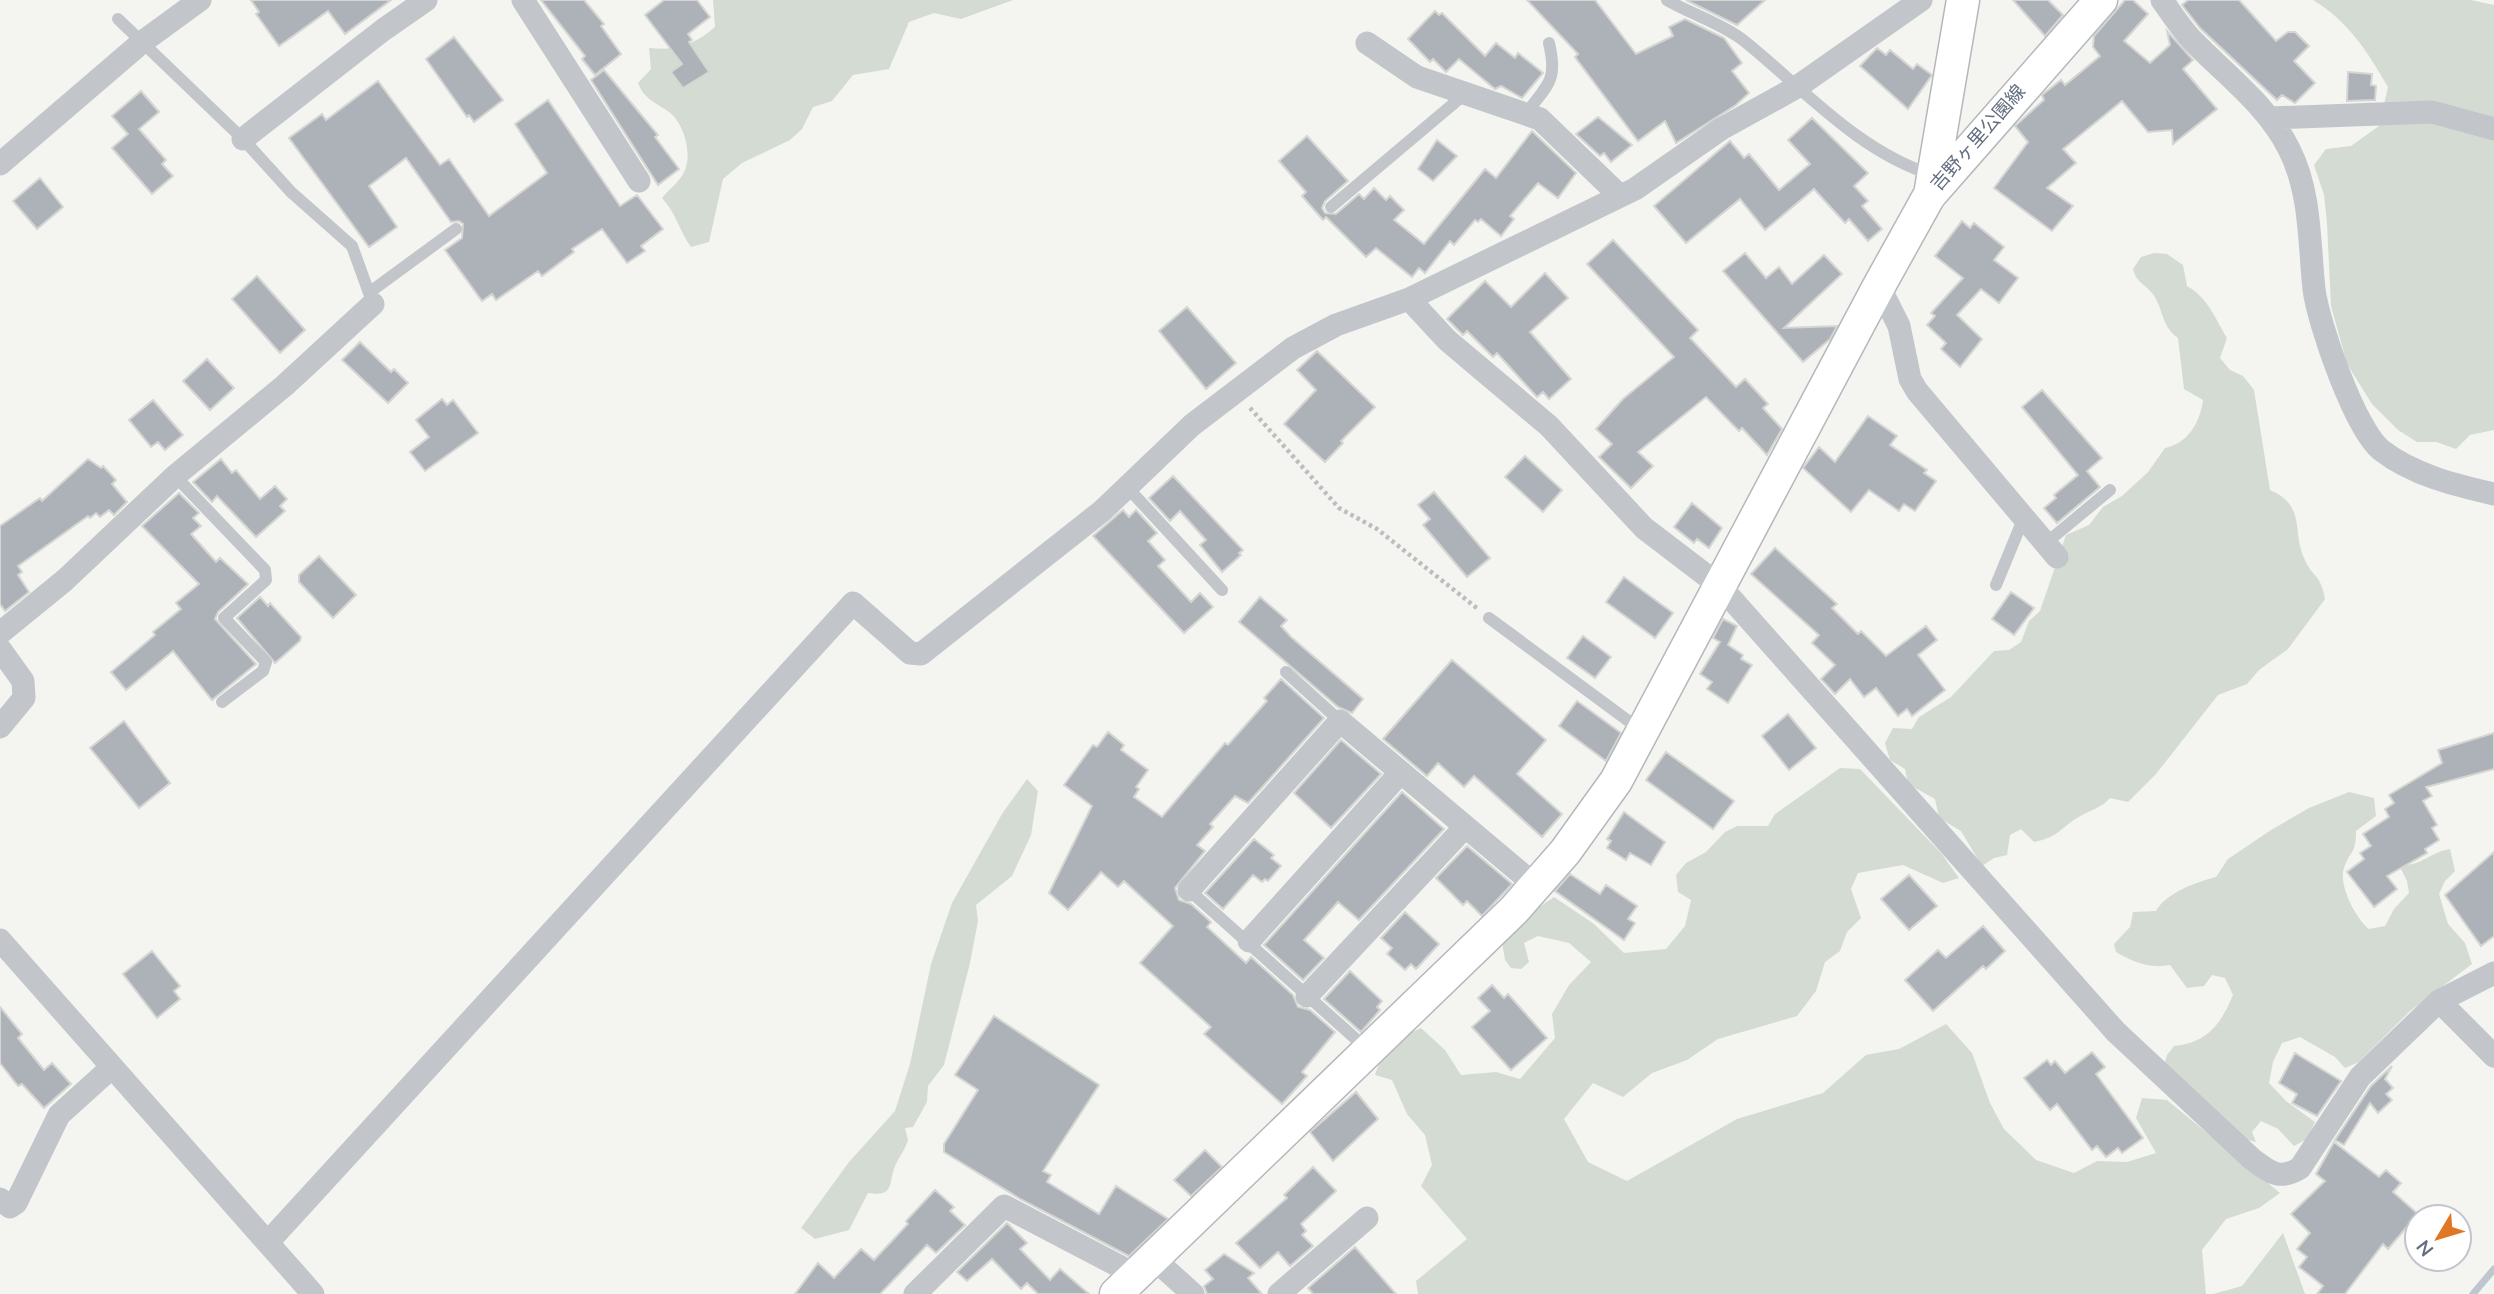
<svg xmlns="http://www.w3.org/2000/svg" width="2494" height="1294" font-family="'Nunito Sans','Noto Sans JP',sans-serif">
	<rect width="100%" height="100%" fill="#f4f5f1"/>
	<path fill="#d4dbd2" d="M713,0h300l-52,19 -27,-6 -25,9 -20,47 -36,6 -21,26 -19,6 -11,22 -12,11 -48,23 -19,16 -14,63 -18,5c-12,-17 -15,-34 -29,-49 6,-8 14,-13 19,-21 14,-17 4,-53 -12,-65 -14,-10 -25,-13 -31,-29l13,-14 -2,-21c28,3 45,-3 66,-21z
		M2313,0h158l23,5v425l-24,5 -14,14 -20,-7h-19l-19,-12 -26,-26 -25,-40 -16,-58 -4,-83 -3,-28 -10,-30 12,-16 25,-3 28,-20 9,-39c-21,-36 -39,-65 -75,-87z
		M2154,253l13,1 16,11 4,21c21,12 28,32 40,52l-7,20 10,12 13,6 11,14 16,100c37,16 21,41 35,70 8,19 15,12 20,39l-37,50 -29,21 -12,14 -29,11 -62,79 -28,28 -18,-4c-10,11 -20,12 -33,20 -18,11 -18,19 -43,24l-13,-13 -11,6 -3,20 -13,3 -12,8 -21,-35 -22,-13 -4,-19 -27,-15 -3,-15 -15,-9 -5,-17 8,-15 19,1 7,-12 32,-20 43,-46 15,-1 12,-8 8,-21 11,-10 26,-76 23,-10 14,-18 19,-11 26,-24 17,-24c23,-5 35,-25 38,-48l-19,-11 -6,-51c-15,-11 -14,-23 -22,-39 -6,-13 -20,-15 -23,-30l8,-12z
		M1840,768l20,1 81,84 18,25 -16,5 -40,-18 -45,8 -7,16 10,29 -14,14 -7,19 -15,11 -9,29 -19,25 -79,23 -31,21 -35,13 -29,24 -30,-14 -29,36 24,43 39,19 110,-62 86,-26 43,-38 33,-6 47,-25 26,29 18,50 14,26 32,31 38,13 23,-12 30,1 29,-9 -20,-35 6,-20 25,2 113,93 -21,15 -33,11 -24,31 4,44h-788l-2,-13 51,-42 -46,-53 11,-21 -7,-30 -18,-21 -15,-34 -17,-5c10,-29 18,-35 46,-47l24,22 16,25 35,-3 24,7 35,-41 -3,-24 17,-29 22,-23 -22,-19 -31,-7 -14,7 5,19 -8,7 -10,-1 -6,-8 -3,-18 27,-28 25,-17 40,27 30,29 42,-4 19,-23 6,-26 -13,-8 -2,-17 10,-12 20,-11 19,-20 12,-6h31l7,-12z
		M1027,779l11,12 -7,44 -19,41 -36,29 2,16 -8,42 -26,102 -16,21 -1,16 -14,25 -8,1 3,12c-3,10 -9,17 -13,26 -7,18 0,31 -27,27l-19,37 -34,9 -14,-11 48,-66 46,-51 15,-47 21,-100 21,-61 50,-89z
		M2349,792l25,6 2,18 -20,15c0,24 -6,19 -12,37 -6,17 12,51 25,61l16,-3 9,-17 15,-16 -2,-12 -8,-16c22,2 31,-13 51,-16l5,22 -10,10 -6,13 9,30 17,19 7,21 -62,47 -51,51 -14,6 -10,-11 -35,-20 -18,6 -9,19 -4,21 17,18 29,21 -8,17 -13,7 -16,-17 -17,-8 -9,11 4,10 -12,-3 -80,-73 3,-11 7,-9c33,-3 47,-22 59,-51l-8,-17 -13,-3 -8,11 -17,2 -17,-23c-21,4 -37,-3 -54,-13l-2,-8 16,-17 3,-15 23,-1c10,-18 40,-29 60,-34l12,-18 43,-29 38,-22z
		M2283,1233l22,61h-92l29,-8z"/>
	<g fill="none" stroke-linecap="round" stroke-linejoin="round">
		<path stroke="#bfc6cd" stroke-width="7" d="M2473,1294l21,-25"/>
	</g>
	<path fill="#adb2b8" stroke="#d5d6d3" stroke-width="2" d="M251,0h140l-46,34 -17,-23 -49,35 -23,-32 3,-2z
		M541,0h43l20,24 -3,2 20,28 -26,21 -13,-16 3,-3z
		M664,0h33l13,17 -22,17 4,6 -3,2 20,30 -26,16 -12,-16 11,-8 -37,-49z
		M1527,0h68l41,54 37,-18 -4,-9 16,-8 39,19 18,25 -10,8 17,22 -13,12 -60,38 -11,-22 -27,20 -63,-84 3,-3z
		M1686,0h79l-28,25z
		M2013,0h35l15,15 -18,21z
		M2125,0h8l15,14 -24,27 26,22 20,-18 -3,-14 26,29 -10,9 34,40 -44,35 -1,-14 -24,2 -26,-31 -59,48 13,14 -29,25 26,18 -21,25 -58,-43 34,-46 -13,-16 29,-26 -2,-5 19,-15 4,5 35,-29 -7,-9 1,-11z
		M2188,0h51l37,41 12,-9h7l14,14 -15,15 21,22 -20,20 -13,-8 -5,5 -77,-72 -18,-23z
		M1435,11l4,4 3,-2 43,43 11,-13 19,15 3,-5 25,20 -21,25 -21,-12 -6,3 -36,-30 -13,13 -13,-13 -3,3 -22,-23z
		M454,37l49,63 -29,22 -5,-7 -2,2 -41,-58z
		M1877,48l9,7 4,-5 23,19 4,-5 15,11 -24,34 -48,-43z
		M604,70l54,65 -3,2 24,32 -21,16 -67,-105z
		M2348,72l24,2 -1,11 5,1 -1,14 -28,1z
		M378,81l62,84 9,-6 40,57 58,-43 -32,-49 33,-24 72,106 17,-11 26,34 -22,17 4,5 -18,12 -25,-34 -30,20 2,3 -32,24 -4,-5 -42,29 -4,-6 -10,7 -37,-51 17,-12 1,-14 -4,-3 -8,1 -45,-64 -37,28 28,41 -28,20 -80,-109 33,-24 4,6z
		M141,91l18,21 -20,17 27,31 -4,4 11,12 -21,18 -40,-46 16,-14 -16,-18z
		M1598,117l34,28 -21,17 -7,-9 -4,3 -24,-22z
		M1812,118l56,55 -14,13 14,15 -6,5 20,23 -14,12 -19,-22 -4,4 -31,-34 -49,41 -25,-31 -54,44 -32,-37 76,-65 14,17 5,-4 30,36 31,-26 -22,-24z
		M1532,131l44,42 -18,25 -20,-15 -28,33 4,3 -13,17 -20,-17 -3,3 -3,-2 -21,25 -4,-4 -25,32 -6,-5 -7,9 -36,-29 -10,9 -40,-40 -3,3 -21,-24 4,-4 -27,-31 28,-25 41,45 -23,20 -3,7 3,5 11,1 23,-20 5,5 10,-11 12,12 4,-4 14,14 -10,10 30,24 61,-75 11,9z
		M1437,140l20,16 -24,25 -15,-12z
		M40,178l23,29 -26,22 -24,-28z
		M1962,221l8,7 4,-5 30,24 -10,13 24,18 -19,25 -18,-14 -24,26 25,24 -22,28 -19,-18 5,-6 -19,-18 8,-9 -4,-3 32,-35 -28,-22z
		M1613,240l85,90 -8,8 46,49 9,-8 23,25 -5,4 19,21 -15,26 -25,-27 -3,3 -33,-34 -68,55 15,14 -22,22 -32,-31 13,-13 -16,-15 27,-30 51,-42 -87,-93z
		M1745,253l21,25 13,-11 13,17 32,-29 18,19 -58,54 53,-2 -7,13 -27,23 -80,-91z
		M1545,273l23,25 -38,34 41,47 -22,20 -6,-7 -6,5 -40,-44 -4,4 -26,-26 -4,4 -16,-16 38,-38 26,26z
		M257,276l48,54 -25,23 -48,-54z
		M1187,307l49,56 -30,26 -47,-58z
		M360,342l31,30 3,-3 14,14 -20,20 -46,-43z
		M1317,351l58,56 -34,34 2,2 -18,19 -41,-38 32,-34 -19,-20z
		M207,359l27,29 -24,22 -27,-29z
		M2042,390l60,68 -15,13 13,16 -43,36 -13,-15 12,-10 -2,-3 24,-20 -56,-68z
		M442,399l5,6 6,-5 25,33 -53,38 -15,-19 19,-15 -13,-17z
		M153,400l30,35 -18,15 -7,-8 -7,5 -22,-27z
		M1868,416l29,20 -7,9 37,25 -3,3 12,8 -21,30 -11,-7 -5,7 -30,-21 -18,22 -48,-44 16,-21 16,15z
		M1525,456l37,34 -19,22 -38,-35z
		M88,459l13,9 2,-2 13,14 -4,4 15,18 -13,13 -5,-5 -9,7 -4,-4 -6,5 -2,-2 -70,50 4,6 -4,3 11,17 -24,19 -5,-7v-78l40,-28 2,3z
		M221,459l11,14 4,-3 24,29 15,-13 12,13 -7,7 5,5 -29,26 -39,-41 -5,6 -19,-20z
		M1173,476l70,74 -4,3 2,2 -19,17 -22,-27 6,-5 -26,-29 -10,10 -21,-23z
		M1434,492l56,66 -23,19 -44,-52 7,-6 -12,-14z
		M179,493l20,20 -6,5 8,8 -10,8 25,28 4,-4 28,26 -30,28 -3,7 41,45 -44,36 -39,-49 -47,39 -15,-18 44,-37 -2,-3 28,-23 -5,-6 23,-19 -57,-58z
		M1692,503l30,25 -13,20 -12,-9 -3,4 -20,-16z
		M1123,510l6,7 7,-7 21,23 -9,8 17,19 -7,6 33,36 9,-9 13,14 -29,26 -91,-97z
		M1775,548l62,56 -5,4 26,26 3,-3 25,25 40,-30 11,14 -19,15 27,35 -33,26 -5,-7 -9,7 -22,-28 -12,9 -14,-18 -15,15 -14,-15 14,-14 -23,-22 7,-8 -68,-61z
		M319,556l37,39 -23,23 -34,-36v-7z
		M1624,577l49,36 -18,25 -49,-36z
		M2011,592l23,16 -20,27 -22,-16z
		M260,597l8,9 2,-3 31,34 -1,4 -25,22 -38,-45z
		M1260,597l27,23 -6,6 10,11 72,62 -11,14 -14,-6 -99,-85z
		M1723,619l14,7 -9,19 15,10 -2,4 11,6 -24,38 -21,-14 5,-7 -12,-8 20,-32 -7,-4z
		M1583,636l28,21 -16,21 -28,-20z
		M1452,660l94,80 -29,34 45,40 -20,23 -68,-61 -10,11 -26,-24 -11,13 -44,-37z
		M1281,679l43,39 -76,85 -13,-7 -25,28 3,3 -16,18 8,6 -30,37 4,12 12,4 20,18 -4,5 39,36 5,-6 42,38 5,12 12,3 25,22 -33,40 5,4 -25,28 -78,-70 7,-7 -71,-64 33,-37 -49,-45 -6,6 -17,-15 -33,38 -19,-17 43,-87 -28,-21 29,-40 4,2 11,-15 16,13 -3,5 27,20 -12,17 3,2 -5,8 28,20 63,-74 3,2 39,-44 -3,-3z
		M1577,701l44,32 -15,28 -47,-35z
		M1788,714l28,34 -27,22 -27,-34z
		M124,721l46,62 -31,25 -49,-60z
		M2494,733v36l-68,18 6,9 -9,5 14,24 -5,3 7,12 -14,9 2,4 -40,23 10,13 -23,18 -27,-35 17,-13 -4,-6 11,-7 -8,-12 26,-17 -4,-8 9,-6 -5,-8 53,-32 -4,-13z
		M1341,740l40,34 -50,54 -37,-35z
		M1666,752l68,49 -21,28 -67,-49z
		M1402,792l42,37 -85,91 -21,-18 -34,38 20,18 -21,22 -39,-35z
		M1624,812l41,30 -14,23 -21,-12 -4,7 -19,-12 4,-7 -4,-2z
		M1254,839l20,16 -3,3 10,8 -13,15 -3,-2 -3,3 -9,-7 -30,34 -18,-16z
		M1467,846l45,38 -30,32 -15,-15 -4,4 -27,-27z
		M2494,852v84l-13,10 -36,-51z
		M1570,874l30,20 6,-9 31,21 -9,13 7,4 -11,17 -69,-49z
		M1909,875l28,31 -28,24 -28,-31z
		M1405,912l34,32 -23,25 -5,-5 -6,6 -18,-16 5,-6 -11,-10z
		M1983,926l22,25 -19,18 -3,-3 -50,45 -28,-31 33,-30 8,8z
		M152,951l28,35 -6,5 6,8 -23,19 -34,-44z
		M1350,971l32,30 -5,6 3,3 -19,22 -37,-33z
		M1492,985l12,13 4,-4 39,44 -36,32 -39,-43 18,-16 -12,-13z
		M0,1007l22,27 -4,4 26,32 8,-7 19,21 -27,24 -22,-24 -4,2 -18,-23z
		M994,1016l105,69 -56,86 8,4 -4,7 52,32 17,-28 52,33 -39,37 -107,-56 -78,-48v-8l34,-54 -23,-15z
		M2092,1052l13,15 -9,7 47,64 -21,15 -4,-5 -12,9 -9,-11 -5,4 -35,-46 -7,6 -26,-32 23,-18 4,5 4,-4 10,12z
		M2295,1053l46,28 -24,35 -25,-13 5,-9 -18,-11z
		M2392,1066l-7,13 8,9 -7,6 6,6 -14,13 -8,-10 -26,42 -9,-5 36,-54z
		M1356,1092l22,27 -45,42 -23,-29z
		M2334,1142l45,35 7,-7 15,13 -8,9 25,22 -30,35 -5,-5 -38,50h-28l6,-8 -24,-19 8,-10 -10,-8 13,-16 -19,-19 34,-33 -9,-7z
		M1205,1150l17,17 -31,29 -17,-16z
		M1313,1167l23,24 -35,33 5,7 -4,4 11,11 -23,20 -12,-14 -18,16 -24,-25 51,-45 -3,-3z
		M935,1190l19,17 -4,4 15,14 -29,28 -9,-8 -47,49h-85l23,-31 16,15 27,-29 13,11 34,-36 -2,-3z
		M1007,1223l20,20 -7,6 30,31 10,-11 29,25h-51l-11,-11 -6,6 -29,-30 -25,22 -10,-9z
		M1355,1247l41,47h-83l-5,-6z
		M1224,1254l30,19 -6,5 14,16h-55l-3,-8 9,-7 -8,-9z"/>
	<g fill="none" stroke-linecap="round" stroke-linejoin="round">
		<g stroke="#b4b8bd" stroke-width="35">
			<path id="secondary" d="M1930,195l33,-195
				M1116,1294l398,-384 51,-58 51,-71 263,-495 50,-90 172,-196"/>
		</g>
		<path stroke="#bcbdc0" stroke-width="4.5" stroke-dasharray="3.5 3.5" stroke-linecap="butt" d="M1250,408l89,100 38,21 101,80"/>
		<path stroke="#c2c5c9" stroke-width="12" d="M1667,0c24,14 54,23 76,40 60,48 115,112 190,135
			M118,19l125,120 48,53 61,54 21,58
			M1526,114c22,-31 32,-32 23,-71
			M1331,207l134,-113
			M370,292l86,-63
			M175,476l90,94 1,10 -42,38 42,44 -3,9 -41,31
			M1128,488l94,102
			M2046,543l64,-53
			M1996,585l28,-68
			M1489,618l153,113
			M1286,672l54,49
			M1189,890l178,159"/>
		<path stroke="#c2c5c9" stroke-width="23" d="M523,0l116,181
			M2162,0c10,14 20,30 32,42 33,34 74,64 95,107 22,43 20,93 25,140 4,34 41,140 67,161 32,25 74,35 113,44
			M1367,43l50,34 123,42 79,76
			M2270,118l162,-6 62,17
			M243,139l140,-109 43,-30
			M0,164l141,-121 59,-43
			M1879,286l20,40 11,53 7,12 140,166
			M1409,299l38,41 102,86 95,102 76,58 396,446 136,127c18,13 27,22 48,9l60,-91 79,-76 55,-28
			M0,633l65,-53 110,-104 109,-90 89,-82
			M0,649l23,32 1,17 -24,29
			M1189,890l151,-169 196,165
			M0,940l313,354
			M1249,941l152,-169
			M1307,996l158,-169
			M2439,1001l55,55
			M0,1199l10,8 6,-4 43,-88 52,-47
			M269,1241l584,-638 57,50 11,1 181,-143 90,-86 101,-77 43,-23 73,-26 226,-110 86,-60 76,-42 124,-87
			M1153,1258l40,36
			M915,1294l89,-88 132,69
			M1279,1294l88,-76"/>
		<use href="#secondary" stroke="#fff" stroke-width="32"/>
	</g>
	<g text-anchor="middle" dominant-baseline="central" stroke-width="7" stroke-linejoin="round" paint-order="stroke">
		<g font-size="19" fill="#646e81" stroke="#fff">
			<text transform="translate(1978 138) rotate(-49)">吉野ヶ里公園線</text>
		</g>
	</g>
	<g transform="translate(2438 1238) rotate(232)"><circle r="33" fill="#ffffff" stroke="#c1c5cd" stroke-width="2"/>
	<path d="M0-5L12 26L0 18L-12 26Z" fill="#e07725"/>
	<text y="-10" font-size="19" font-weight="bold" text-anchor="middle" fill="#646e81">N</text>
	</g>
</svg>
